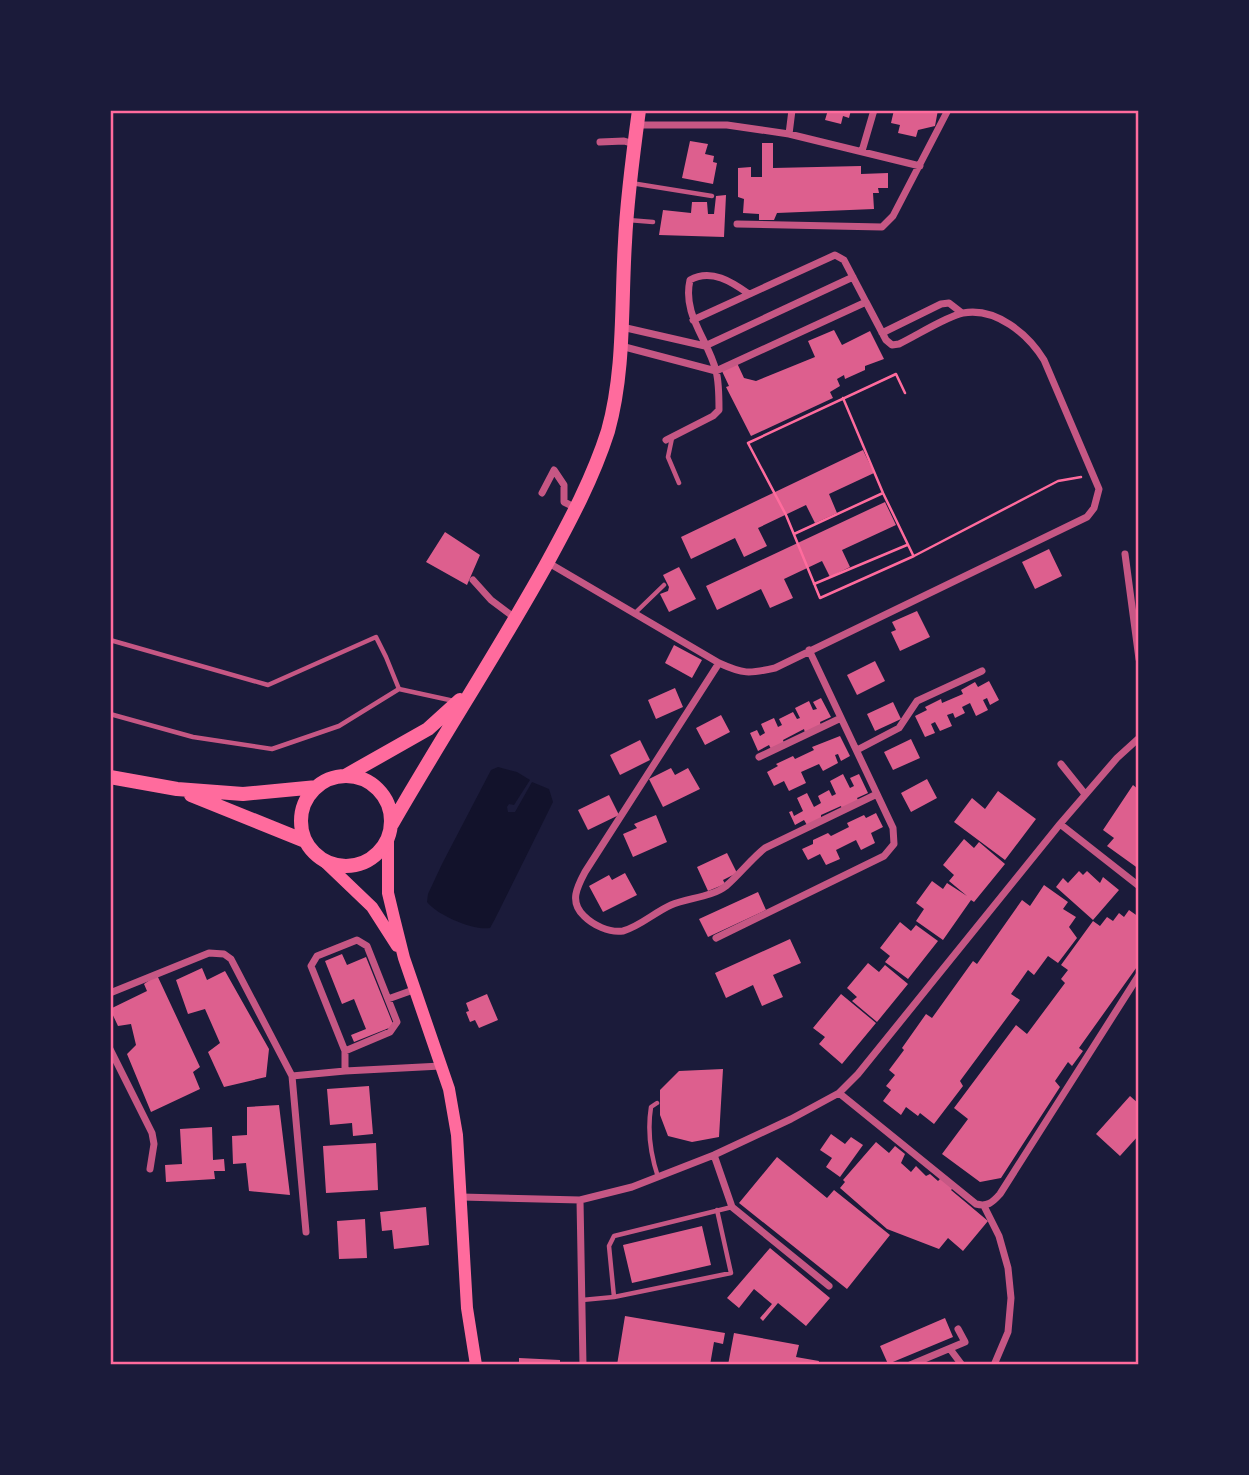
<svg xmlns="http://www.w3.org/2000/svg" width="1249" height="1475" font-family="'Zilla Slab',serif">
	<rect width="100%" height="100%" fill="#1b1b3a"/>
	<path fill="#12122b" d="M498,767l19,5 13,8 -16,25 -5,-1 -2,3 1,5h7l17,-30 17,7 4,13 -58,117 -5,9c-16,3 -53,-13 -63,-26l1,-8 14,-30 49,-94z"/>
	<path fill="#dd5f8e" d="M828,110h23l-2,8 -6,-2 -2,8 -16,-4z
		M894,110l4,1 40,-1 -3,16 -17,4 -2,7 -18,-4 2,-8 -9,-2z
		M690,141l18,3 -3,10 9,2 -1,6 4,1 -4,21 -31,-6z
		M762,143h11v25l88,-2v8l27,-1v15h-10l1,5h-6l1,16 -97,4 -3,7h-15v-6l-16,-1 1,-14 -6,-2v-29l13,-1v10h11z
		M726,195l-2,42 -65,-2 4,-25 28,3 1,-11h15l1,12h6l2,-18z
		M834,330l8,15 28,-14 14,28 -19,7v4l-20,9 -1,-4 -7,4 3,7 -10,6 3,6 -82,38 -25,-49 3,-1 -8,-17 16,-6 7,15 12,3 59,-24 -7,-16z
		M863,450l11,23 -45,21 8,19 -22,10 -9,-18 -48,23 9,18 -23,11 -9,-19 -44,21 -10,-22z
		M885,502l11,23 -54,25 8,17 -20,10 -8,-16 -38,18 9,19 -23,10 -9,-19 -44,21 -11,-24z
		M445,532l35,23 -13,30 -41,-23z
		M1049,549l13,27 -27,13 -13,-27z
		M679,567l17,32 -27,13 -9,-18 8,-3 1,-4 -6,-12z
		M917,611l13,26 -30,14 -9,-19 5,-2 -4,-8z
		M674,645l28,15 -10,18 -27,-15z
		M875,661l10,20 -28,14 -10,-20z
		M989,681l10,19 -9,5 -3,-7 -4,2 5,10 -12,6 -6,-13 -8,4 3,6 -10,5 -2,-5 -6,2 5,11 -12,5 -5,-9 -4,2 4,9 -10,4 -10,-21 12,-6 -2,-3 16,-8 1,4 21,-9 -2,-4 14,-8 3,5z
		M675,688l8,19 -27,12 -8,-19z
		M821,698l10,19 -11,5 1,4 -16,7 -1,-4 -21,11 1,3 -13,6 -2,-4 -11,6 -8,-18 7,-3 3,6 5,-3 -4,-9 13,-6 4,9 4,-2 -3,-6 14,-7 4,7 3,-1 -5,-10 14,-7 4,9 4,-1 -4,-7z
		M893,702l8,17 -26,12 -8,-17z
		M721,715l9,17 -25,13 -9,-17z
		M840,736l10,20 -9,5 -3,-7 -3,1 3,8 -15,8 -4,-7 -18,8 5,11 -17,8 -5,-10 -10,5 -7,-14 11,-6 -2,-2 17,-8 2,3 19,-9 -2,-3z
		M911,739l9,19 -27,12 -9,-18z
		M640,740l10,20 -30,15 -10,-20z
		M671,768l4,7 13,-7 12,21 -37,18 -14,-28z
		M843,774l7,14 4,-2 -4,-8 9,-4 9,19 -11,5 2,4 -17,8 -1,-4 -20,9v3l-14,7 -3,-5 -9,5 -6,-13 3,-1 2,5 9,-5 -6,-13 10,-5 7,14 7,-4 -3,-7 11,-6 3,6 4,-2 -6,-13z
		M927,779l10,19 -26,14 -10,-19z
		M1133,785l6,5v79l-32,-23 7,-8 -11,-8z
		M998,791l38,28 -31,41 -51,-38 18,-24 13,11z
		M609,795l10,20 -31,15 -10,-20z
		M876,813l7,14 -12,6 4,10 -14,7 -5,-10 -20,10 4,9 -14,6 -6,-11 -12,6 -6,-11 11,-5v-4l15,-7 3,3 18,-9 -2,-4 17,-8 2,3z
		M656,815l11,27 -34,15 -10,-23 14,-6 -3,-4z
		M964,839l10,9 5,-6 26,22 -31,38 -3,-2 -28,40 -27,-19 8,-12 -8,-6 16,-22 11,8 4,-6 20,13 -18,-15 5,-6 -11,-10z
		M727,853l10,20 -14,7 2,4 -17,7 -11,-24z
		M1079,871l4,4 4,-4 13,12 3,-6 16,13 -26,30 -37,-33 7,-9 5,5z
		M625,873l12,22 -34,17 -14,-26 20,-11 3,5z
		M1044,885l24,17 -5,7 13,8 -7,10 8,11 -19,25 -10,-7 -14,19 -6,-5 -17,24 9,6 -60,81 3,5 -29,38 -14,-11 -2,3 -12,-9 -5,8 -18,-14 8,-11 -5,-4 9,-11 -6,-5 15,-20 -2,-2 24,-34 6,4 41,-57 4,3 45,-64 8,6z
		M758,892l8,18 -58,27 -9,-18z
		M1129,910l10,7v47l-60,84 4,3 -11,15 -4,-4 -13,19 5,6 -59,91 -21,4 -38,-28 26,-35 -14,-11 62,-83 11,9 38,-51 -4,-4 7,-9 -7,-5 32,-44 7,5 7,-9 6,4 6,-8 5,4z
		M900,922l11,9 5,-6 22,16 -30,38 -23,-17 5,-6 -10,-8z
		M790,939l11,24 -28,12 10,22 -21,9 -9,-21 -27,13 -11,-25z
		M342,954l5,11 19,-8 27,67 -4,4 -35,14 -3,-7 15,-6 -12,-30 -12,5 -17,-43z
		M868,963l11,9 6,-7 23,19 -31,38 -25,-21 5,-4 -10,-9z
		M202,968l5,12 18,-9 44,78 -3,28 -42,10 -16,-35 12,-9 -15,-34 -17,5 -12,-34z
		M157,975l43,92 -7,5 7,17 -49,23 -24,-58 9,-9 -5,-21 -13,2 -8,-17 37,-18 -3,-7z
		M487,994l11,26 -19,8 -4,-8 -5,2 -4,-10 3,-1 -3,-8z
		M841,994l35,29 -34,41 -23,-20 6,-7 -12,-9z
		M723,1069l-4,68 -27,5 -24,-6 -8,-21v-25l19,-19z
		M369,1086l4,48 -20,2 -1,-13 -22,2 -3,-36z
		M1130,1096l9,8v31l-19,21 -24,-22z
		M279,1105l11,90 -41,-4 -3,-28 -13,1 -1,-28 15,-1v-28z
		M212,1127l1,33 11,-1 1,12h-11l1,8 -49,3 -1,-17 17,-1 -2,-35z
		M831,1134l14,10 6,-7 12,8 -23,32 -14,-10 6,-9 -12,-8z
		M876,1142l13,11 6,-7 10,8 -4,9 10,9 5,-6 10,10 4,-2 8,7 3,-3 12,10 -2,2 37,31 -25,30 -15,-13 -9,11 -52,-20 -47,-41 5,-6 -2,-2z
		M376,1143l2,47 -52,3 -3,-47z
		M777,1157l50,41 7,-8 56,45 -43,54 -108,-86z
		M426,1207l3,38 -35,4 -2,-19 -10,1 -2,-19z
		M365,1219l2,39 -28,1 -2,-38z
		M702,1226l9,39 -79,18 -9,-38z
		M770,1248l60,50 -24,28 -28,-23 -15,18 -3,-3 12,-14 -18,-15 -15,19 -12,-10z
		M625,1316l100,17 -2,11 -9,-2 -4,23h-93z
		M945,1318l8,19 -65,27 -8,-18z
		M734,1333l65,12 -3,12 23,4 -1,4h-90z
		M519,1358l41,2v5h-41z"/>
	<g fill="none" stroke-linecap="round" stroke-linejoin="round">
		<path stroke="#ff6b9d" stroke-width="2.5" d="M905,393l-9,-19 -148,69 38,72 34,83 94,-42 144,-75 23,-4
			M843,398l40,95 30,62
			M794,534l89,-41
			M814,584l93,-39"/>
		<path stroke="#c65784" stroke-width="4.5" d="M631,183l81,13
			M628,220l25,2
			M672,438l-4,19 11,26
			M635,613l29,-28
			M110,640l158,45 108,-48 10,20 13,32
			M110,714l83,23 79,12 67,-23 60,-37 55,12
			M657,1103l-6,4c-4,25 -1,46 7,70
			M614,1297l-5,-51 5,-10 118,-29
			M582,1300l32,-3 117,-24 -14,-63"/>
		<path stroke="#c65784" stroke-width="7" d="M638,125h89l62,9 131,32
			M789,134l3,-24
			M600,142l24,-1 10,3
			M862,151l12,-41
			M737,224l145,3 11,-11 55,-106
			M693,320l142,-65 9,5 22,42 -150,69
			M622,327l83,19
			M882,333l59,-29 8,-1 13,10
			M621,346l95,25
			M705,346l148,-69
			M666,440l47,-24 6,-6c0,-12 0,-28 -3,-39 -8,-32 -34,-56 -26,-91 21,-12 42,2 59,14
			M542,493l12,-23 10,15v17l12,6
			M1125,554l14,105
			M547,562l172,101c24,11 30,11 56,5l312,-151 7,-9 5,-19 -55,-129c-16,-26 -48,-53 -81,-47 -16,3 -47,23 -64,31l-7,1 -6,-5 -20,-38
			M473,580l18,20 24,18
			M719,663l-134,209c-8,15 -16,30 -1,44 9,9 25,17 39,15 16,-4 32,-19 48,-26 17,-7 41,-8 55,-19 14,-12 25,-27 39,-38l112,-54
			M857,750l42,-22 18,-27 65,-30
			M759,757l82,-39
			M1061,764l24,30
			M1060,824l79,62
			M716,938l168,-82 10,-12 -1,-16 -84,-178
			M110,993l99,-40 15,1 7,5 61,117 14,156
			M388,999l28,-10
			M110,1049l42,84 2,11 -4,25
			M345,1071v-20l-34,-85 6,-10 40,-16 10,6 30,76 -7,10 -45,19
			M292,1076l53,-5 96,-5
			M839,1093l137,111c11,3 16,-1 24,-10l139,-219
			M714,1155l18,52 97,79
			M461,1197l119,3 52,-13 82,-32 77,-36 48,-26 19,-19 202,-250 57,-66 22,-20
			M580,1200l3,165
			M984,1206l15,30 9,32 3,30 -3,34 -14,33
			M950,1349l12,16
			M910,1365l55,-23 -7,-13"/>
		<path stroke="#ff6b9d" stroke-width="12" d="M388,838v55l6,25 10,40 45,131 8,46 10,173 9,57
			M325,862l47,45 25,39"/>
		<path stroke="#ff6b9d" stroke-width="14" d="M345,776l83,-47 32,-29
			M301 821a45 45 0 1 1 90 0a45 45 0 1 1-90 0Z
			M110,777l67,12 66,5 74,-7
			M191,795l114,46
			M392,824c50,-87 105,-171 154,-259 24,-44 47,-87 62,-134 17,-61 13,-127 17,-189 2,-44 8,-88 14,-132"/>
	</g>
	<rect width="1249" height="1475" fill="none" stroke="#1b1b3a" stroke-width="224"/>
	<rect x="112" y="112" width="1025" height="1251" fill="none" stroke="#ff6b9d" stroke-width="2.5"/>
</svg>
